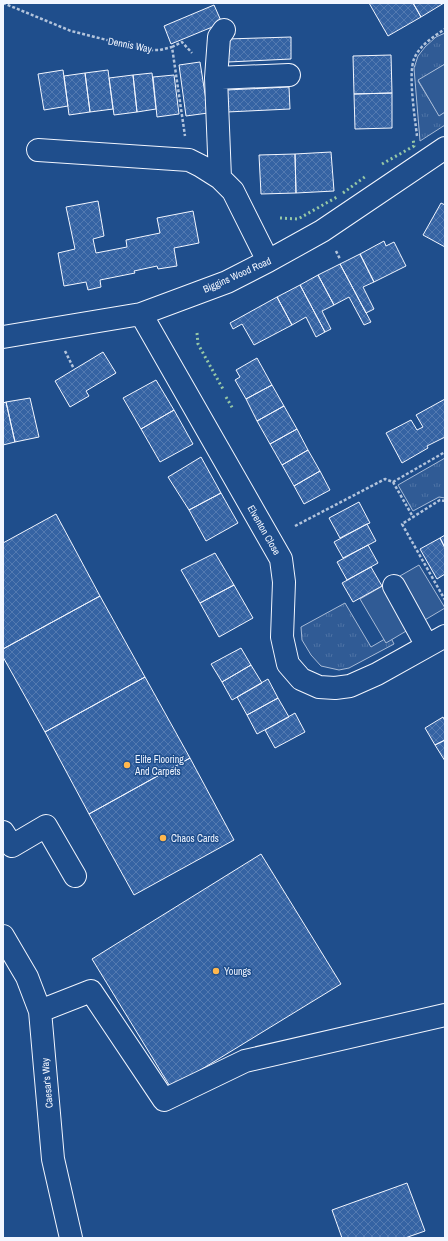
<svg xmlns="http://www.w3.org/2000/svg" width="448" height="1241" font-family="'Archivo Narrow',sans-serif">
	<defs>
		<pattern id="grass-tufts" width="24" height="20" patternUnits="userSpaceOnUse"><rect width="24" height="20" fill="#305b95"/><path d="M3 7l-1-3M5 7V3M7 7l1-3M15 17l-1-3M17 17v-4M19 17l1-3" fill="none" stroke="#4e73a5"/></pattern>
		<pattern id="building-cross-hatch" width="8" height="8" patternUnits="userSpaceOnUse"><rect width="8" height="8" fill="#3563a3"/><path d="M0 0l8 8M0 8l8-8" fill="none" stroke="#537ab1"/></pattern>
	</defs>
	<rect width="100%" height="100%" fill="#1f4e8c"/>
	<path fill="url(#grass-tufts)" stroke="#a8bbd7" d="M445,33v31l-27,17 21,34 6,-3v13l-25,16 -6,-73 4,-12 7,-9 11,-10z
		M445,458v40l-6,-1 -26,14 -15,-26z
		M345,603l26,44 19,-11 4,8 -45,24 -10,2 -18,-4 -10,-11 -9,-15 -1,-13z"/>
	<path fill="#305b95" stroke="#a8bbd7" d="M445,64v48l-6,4 -21,-36z
		M419,565l26,43 -59,35 -26,-44z"/>
	<path fill="url(#building-cross-hatch)" stroke="#f2f6ff" d="M369,3h44l8,14 -33,19z
		M413,3h31l-23,14z
		M214,5l8,18 -51,21 -7,-18z
		M291,37v22l-63,3 -1,-23z
		M391,55l1,38 -38,1 -1,-38z
		M200,62l8,51 -22,3 -7,-51z
		M63,70l5,36 -24,4 -6,-36z
		M108,70l5,39 -23,3 -5,-39z
		M85,73l5,39 -21,3 -5,-39z
		M152,73l4,36 -19,3 -4,-37z
		M133,75l4,37 -23,3 -5,-37z
		M174,75l5,39 -22,3 -4,-40z
		M289,87l1,22 -63,3 -1,-22z
		M392,93v35l-37,1 -1,-35z
		M331,152l3,39 -38,2 -1,-39z
		M295,154l1,39 -35,1 -2,-39z
		M98,201l6,35 -11,3 3,14 31,-6 -1,-7 34,-7 -3,-15 36,-7 6,32 -25,5 3,18 -19,3 -1,-3 -23,5 1,2 -35,7 1,7 -13,3 -2,-8 -22,4 -6,-33 17,-4 -9,-42z
		M441,203l4,2v42l-22,-12z
		M384,241l2,5 8,-4 12,24 -32,16 -14,-28z
		M360,254l14,28 -11,5 11,22 -8,4 -26,-49z
		M340,264l31,58 -7,3 -15,-28 -15,8 -16,-30z
		M318,275l16,30 -12,6 9,18 -6,3 -25,-47z
		M300,285l25,47 -9,5 -10,-20 -14,8 -15,-28z
		M277,297l15,28 -38,20 -12,-21 -9,5 -3,-6z
		M103,352l13,21 -30,18 3,5 -19,11 -15,-26z
		M257,358l15,27 -26,14 -11,-19 5,-3 -4,-7z
		M156,380l18,30 -33,19 -18,-31z
		M272,385l12,21 -27,15 -11,-22z
		M30,398l9,39 -24,5 -9,-40z
		M445,399v38l-18,9 1,2 -26,15 -16,-30 25,-13 6,10 6,-3 -7,-12z
		M6,402l9,40 -12,3v-42z
		M284,406l13,23 -27,15 -13,-23z
		M174,410l19,34 -33,18 -19,-33z
		M297,429l11,21 -26,15 -12,-21z
		M308,450l12,21 -26,15 -12,-21z
		M201,457l20,36 -32,17 -21,-33z
		M320,471l10,19 -26,14 -10,-18z
		M221,493l17,30 -32,18 -17,-31z
		M359,502l11,21 -3,1 -27,14 -11,-20z
		M56,514l44,82 -97,53v-106z
		M367,524l9,17 -33,17 -9,-16z
		M445,535v13l-5,-10z
		M440,538l5,10v26l-8,5 -17,-30z
		M368,545l10,18 -31,17 -10,-18z
		M215,553l19,32 -34,18 -19,-33z
		M371,567l11,19 -29,16 -11,-19z
		M234,585l19,33 -34,19 -19,-34z
		M100,596l45,81 -100,55 -42,-75v-8z
		M241,648l10,17 -29,17 -11,-18z
		M251,665l11,18 -30,17 -10,-18z
		M145,677l45,81 -101,56 -44,-82z
		M268,679l10,19 -31,17 -10,-18z
		M278,698l11,19 -32,17 -10,-19z
		M295,713l10,19 -30,16 -10,-18z
		M443,717l2,4v19l-10,5 -10,-17z
		M445,740v21l-10,-16z
		M190,758l44,82 -100,55 -45,-81z
		M261,854l80,130 -170,104 -79,-129z
		M407,1183l18,48 -20,7h-63l-10,-28z"/>
	<g fill="none" stroke-linecap="round" stroke-linejoin="round">
		<g stroke="#f2f6ff" stroke-width="24">
			<path id="minor" d="M216,78l3,-41 5,-7
				M38,150l151,10 12,6 19,12 13,13 35,70
				M220,178l-4,-100 73,-3
				M141,314l140,245 3,23 -2,55 6,27 13,15 18,8 16,1 15,-2 27,-12 68,-38
				M3,337l138,-23 86,-32 41,-21 54,-30 123,-83
				M394,586l33,60
				M3,832l9,14 34,-20 29,50
				M3,936l24,41 13,34 13,148 18,79
				M40,1011l51,-20 73,109 81,-39 200,-46"/>
		</g>
		<path stroke="#b3c4dc" stroke-width="2.5" stroke-dasharray="3 2" stroke-linecap="butt" d="M3,3l68,28 76,19h13l12,-3 13,89
			M172,47l10,-5 10,11
			M417,136c-2,-18 -9,-61 -3,-77 5,-13 20,-23 31,-30
			M336,251l4,8
			M65,351l9,18
			M393,482l52,-30
			M445,501l-5,-1 -38,24 43,76
			M295,526l90,-47 8,3 20,35"/>
		<use href="#minor" stroke="#1f4e8c" stroke-width="22"/>
		<path stroke="#97c8a6" stroke-width="3" stroke-dasharray="2 3" stroke-linecap="butt" d="M382,164l32,-18 -1,-8
			M343,193l23,-17
			M280,218l18,1 39,-22
			M197,333l1,11 26,47
			M226,397l7,12"/>
	</g>
	<g fill="#ffb74d" stroke="#1f4e8c" stroke-width="1.5">
		<circle cx="127" cy="765" r="4"/>
		<circle cx="163" cy="838" r="4"/>
		<circle cx="216" cy="971" r="4"/>
	</g>
	<g text-anchor="middle" dominant-baseline="central" stroke-width="3" stroke-linejoin="round" paint-order="stroke">
		<g font-size="10" fill="#f2f6ff" stroke="#1f4e8c">
			<text transform="translate(130 45) rotate(11)">Dennis Way</text>
			<text transform="translate(237 275) rotate(-24)">Biggins Wood Road</text>
			<text transform="translate(264 530) rotate(60)">Elventon Close</text>
			<text transform="translate(47 1083) rotate(-95)">Caesar's Way</text>
		</g>
		<g font-size="10" fill="#f2f6ff" stroke="#1f4e8c" text-anchor="start">
			<text x="135" y="759">Elite Flooring<tspan x="135" dy="12">And Carpets</tspan></text>
			<text x="171" y="838">Chaos Cards</text>
			<text x="224" y="971">Youngs</text>
		</g>
	</g>
	<rect width="448" height="1241" fill="none" stroke="#f2f6ff" stroke-width="8"/>
</svg>
